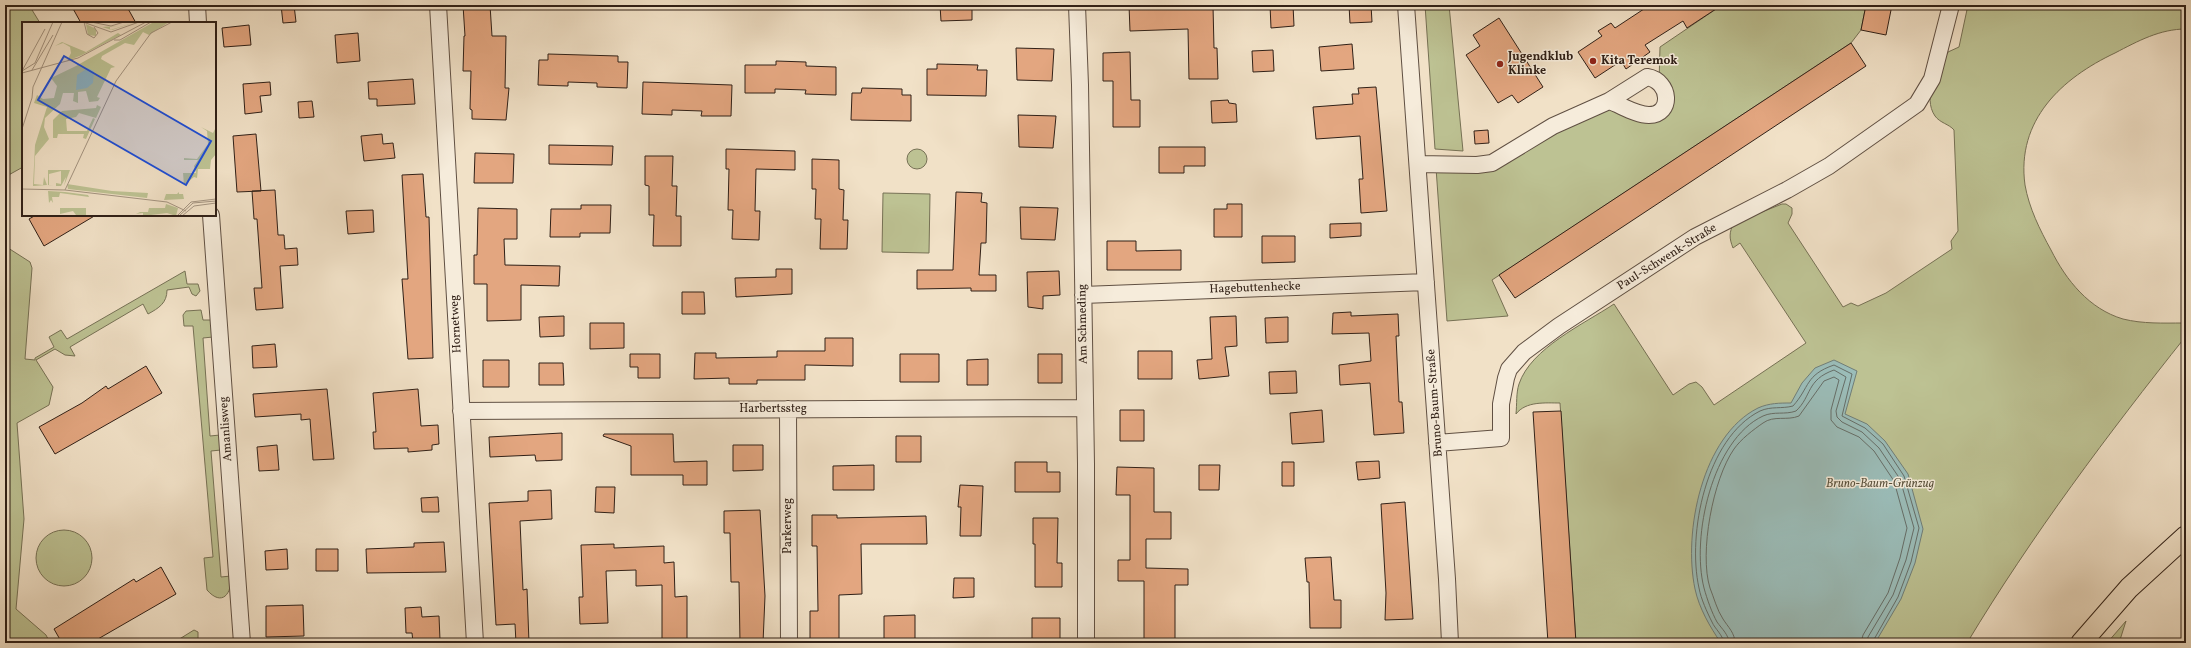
<svg xmlns="http://www.w3.org/2000/svg" width="2191" height="648" font-family="Vollkorn,serif">
	<rect width="100%" height="100%" fill="#f1e1c7"/>
	<filter id="stains"><feTurbulence type="fractalNoise" baseFrequency=".005" numOctaves="4"/><feColorMatrix values="0 0 0 0 .2 0 0 0 0 .09 0 0 0 0 .02 0 0 0 .5 -.17"/></filter>
	<radialGradient id="worn" r=".72"><stop offset=".6" stop-color="#630" stop-opacity="0"/><stop offset="1" stop-color="#630" stop-opacity=".3"/></radialGradient>
	<path fill="#bdc293" stroke="#767155" d="M5,5h24l11,18h-17v144l-18,10v-137l3,-10v-16z
		M1425,5h24l14,146 -28,-2z
		M1722,5h144l-5,25 -10,13 -359,237 16,36 -61,5 -11,-153 41,2 129,-62 52,11 2,-72z
		M1968,5h218v24c-26,0 -48,12 -71,24 -53,25 -99,67 -90,132 4,23 15,45 26,65 15,30 38,59 72,69 20,5 40,4 60,4l3,13c-78,98 -154,199 -219,307h-391l-16,-240c-15,0 -34,-2 -44,11 1,-10 0,-21 3,-30 12,-36 65,-60 95,-80l59,91 16,-11 7,-2 6,5 12,18 92,-62 -66,-100 -7,5c-4,-10 -4,-16 1,-25l48,-19h4l6,4v6l-4,9 55,84 8,-4 7,3 28,-13 66,-44 -1,-8 7,-10 -4,-101c-5,-6 -14,-7 -19,-14 -13,-19 3,-46 13,-64l11,-5z
		M907 159a10 10 0 1 1 20 0a10 10 0 1 1-20 0Z
		M883,193l47,1 -1,59 -47,-1z
		M5,246l25,16 2,6 -7,91 10,1v-2l19,-11 -5,-10 12,-7 6,9 118,-68 2,13h11l2,7 -4,5 -4,-2 -3,-7 -22,3c0,13 -8,18 -19,24l-5,-10 -73,43 5,9 -10,-1 -10,-6 -19,11 17,27 -4,18 -32,18 7,96 -8,90 30,26 4,8h-45z
		M201,310l2,10h8l2,17 -10,1 7,98 10,-1 1,15 -10,1 10,126 10,-1c1,18 -9,31 -24,14l-3,-32 9,-1 -20,-231h-9l-1,-11 3,-4z
		M36 558a28 28 0 1 1 56 0a28 28 0 1 1-56 0Z
		M2126,621l-7,22h-12z
		M194,630l4,2v11h-25z"/>
	<path fill="#9bbdb9" stroke="#707e78" d="M1834,360l23,11 -12,43 22,10 18,17 23,33 15,55 -8,34 -14,36 -26,44h-154c-11,-16 -22,-35 -26,-54 -12,-57 7,-153 63,-181 11,-5 22,-5 33,-5l11,-20 13,-15z"/>
	<g fill="none" stroke-linecap="round" stroke-linejoin="round">
		<path stroke="#666e68" stroke-width="1" d="M1724,643c-1,-8 -9,-14 -12,-21 -5,-10 -11,-23 -13,-34 -12,-54 7,-150 61,-177 11,-5 22,-2 33,-5 17,-19 12,-31 41,-41l18,9 -10,42 23,12 18,16 21,32 15,52 -8,34 -13,35 -26,46
			M1729,643c0,-8 -7,-14 -12,-21 -5,-9 -10,-23 -13,-34 -13,-51 8,-148 59,-172 11,-5 22,-1 33,-5 16,-15 10,-31 38,-41l12,7 -10,34 1,6 5,5 20,10 17,16 21,31 14,49 -8,32 -13,35 -25,42 -1,6
			M1735,643c0,-10 -7,-16 -12,-24 -6,-9 -9,-21 -13,-31 -11,-35 3,-109 24,-139 7,-10 19,-19 29,-26 11,-8 24,-2 36,-7l25,-35 10,-4 5,3 -8,30v10l6,7 22,10 15,14 20,30 13,47 -7,30 -12,35 -25,42 -2,8"/>
	</g>
	<path fill="#e3a680" stroke="#302017" d="M71,5h55l10,18h-55z
		M281,5h13l2,17 -13,1z
		M463,5h27l2,31h14l-1,52h4l-3,32 -34,-1v-9l-2,-1 1,-38h-8l1,-35h1z
		M940,5h32v15l-31,1z
		M1129,5l84,1 1,42h3l1,31h-29l-1,-50 -58,2z
		M1270,5h23l1,21 -23,2z
		M1349,5h22l1,17 -22,1z
		M1650,5h72l-35,23 -4,-7 -38,24 5,7 -24,17 -5,-8 -26,17 -17,-26 24,-16 -4,-5 13,-8 4,5z
		M1866,5h26l-6,30 -25,-5z
		M1499,18l44,69 -25,16 -6,-8 -14,8 -32,-48 14,-9 -7,-11z
		M249,25l2,20 -27,2 -2,-19z
		M358,33l2,28 -23,2 -2,-28z
		M1851,43l15,23 -351,232 -16,-23z
		M1352,44l2,25 -33,2 -2,-24z
		M1016,48l38,1 -2,32 -35,-1z
		M1273,50l1,21 -21,1 -1,-21z
		M1130,52l1,48h9v27h-27v-46h-10v-28z
		M548,54l70,2v6h10l-1,26 -30,-1v-4l-29,-1v4l-30,-1 1,-25h9z
		M776,61l30,1v4l30,1v28l-31,-1 1,-4 -31,-1v4h-30v-28h31z
		M937,64l41,1 -1,5h10l-1,26 -59,-1v-26h10z
		M413,79l2,25 -38,2v-7h-8l-1,-17z
		M270,82l1,13 -11,1 2,16 -17,2 -2,-30z
		M643,82l89,3 -1,31h-30l1,-5 -30,-1v5l-30,-1z
		M1376,87l11,124 -26,2 -2,-34h4l-3,-43 -44,3 -3,-32 40,-3 -1,-10h7l-1,-6z
		M862,88l40,1v6h9v26l-60,-1 1,-27h9z
		M1228,100l1,3 7,1 1,18 -25,1 -1,-22z
		M312,101l2,16 -15,1 -1,-16z
		M1018,115l38,1 -3,32 -34,-1z
		M1488,130l1,13 -14,1 -1,-13z
		M256,134l5,57 -24,1 -4,-56z
		M382,134l1,10 10,-1 2,15 -31,3 -3,-25z
		M549,145l64,1 -1,19 -63,-1z
		M1159,147h46v19h-21v7h-25z
		M726,149l69,2v19l-39,-1 -1,42h5l-1,29 -27,-1 1,-29h-5l1,-41h-3z
		M475,153l39,1 -1,29h-39z
		M645,156h28l-1,30h5l-1,30h5v30h-28l1,-31h-5v-29l-4,-1z
		M812,159l27,1v29l5,1 -1,30h5l-1,29h-27l1,-30h-6l1,-30h-4z
		M423,174l3,43h3l4,141 -25,1 -6,-80h6l-6,-104z
		M275,190l3,45h6l1,14 12,-1 1,17 -18,1 3,42 -27,2 -2,-22h8l-5,-69h-3l-2,-28z
		M956,192l26,1 -1,9 6,1 -1,40h-5l-2,32h17v16h-25v-3l-54,1v-19h36z
		M1227,204h15v33h-28v-28h13z
		M581,205h30l-1,28h-30v4h-30l1,-28h30z
		M1020,207l38,1 -3,32 -34,-1z
		M478,208l39,1v30h-13l1,26 55,1 -1,20 -38,-1v35l-34,1v-37h-13v-29h3z
		M373,210l1,22 -26,2 -2,-23z
		M36,215h60l-52,31 -15,-27z
		M1361,223v13l-31,2v-14z
		M1262,236h33v26l-33,1z
		M1107,241h29v10l45,-1v20h-74z
		M776,269h16v25l-56,3 -1,-19 41,-1z
		M1059,271l1,24 -17,1v13l-15,-2 -1,-35z
		M682,292h22l1,22h-23z
		M1351,312v4l47,-2 1,22h-3l3,66h3l2,31 -30,2 -4,-52 -30,2 -1,-20 32,-4 -2,-28 -37,1 1,-21z
		M564,316v20l-24,1 -1,-20z
		M1236,316l1,30 -12,1 4,29 -30,3 -2,-19 15,-1 -2,-42z
		M1288,317v25l-22,1 -1,-25z
		M590,323h34v25l-34,1z
		M825,338h28v28l-48,-1v15h-48v4h-28v-6l-35,1 1,-26h21v5l61,-1v-6h48z
		M275,344l2,23 -24,1 -1,-22z
		M1138,351h34v28h-34z
		M630,354h30v24h-22v-11h-8z
		M900,354h39v28h-39z
		M1038,354h24v29h-24z
		M988,359v26h-21v-25z
		M483,360h26v27h-26z
		M539,363h24l1,22h-25z
		M146,366l16,27 -107,61 -16,-27 43,-24 24,-17 2,3z
		M1296,371l1,22 -27,1 -1,-22z
		M327,389l7,70 -21,1 -3,-41 -9,1v-6l-46,3 -2,-23z
		M418,389l3,37 17,-1 1,19 -7,1v5l-24,2v-4l-34,1 -1,-17h3l-3,-39z
		M1120,410h24v31h-24z
		M1322,410l2,32 -32,2 -2,-31z
		M1561,411l15,232h-28l-15,-231z
		M562,433v27l-26,1 -1,-6 -45,2 -1,-20z
		M604,434h69l1,28 33,-1v24h-24v-10h-52v-29l-28,-10z
		M896,436h25v26h-25z
		M277,445l2,25 -20,1 -2,-24z
		M733,445h30v25l-30,1z
		M1379,461l1,17 -22,2 -2,-18z
		M1015,462h32v10h13v20h-45z
		M1282,462h12v24h-12z
		M874,465v25h-41v-24z
		M1199,465h21l-1,25h-20z
		M1117,467l37,1v44h17v27h-25v29l42,1v16h-13v58h-31v-62h-26v-21h12v-65h-14z
		M960,485l23,1 -2,50h-21l1,-29h-3z
		M596,487h19l-1,26 -19,-1z
		M551,490l1,29 -32,2 3,69 4,-1 2,54h-13l-1,-19 -19,1 -7,-122 39,-2v-10z
		M438,497l1,15h-17l-1,-14z
		M1405,502l8,117 -28,1 1,-27 -5,-89z
		M760,510l5,86 -2,47h-23l-1,-61h-8l-1,-49h-6v-22z
		M812,515h25v3l89,-2 1,28h-66l1,50 -23,1v48h-29v-32h8l-1,-65h-5z
		M1033,518h25l-1,45h5v24h-27v-43h-2z
		M444,542l2,30 -79,1 -1,-24 48,-2v-4z
		M614,544v4l50,-2v17l10,-1 1,35 12,-1v47h-25v-58l-26,1v-16l-30,1 2,52 -28,1 -1,-27h4l-2,-52z
		M287,549l1,20 -22,1 -1,-19z
		M316,549h22v22h-22z
		M1331,557l3,43h7v28h-31l-1,-46h-2l-2,-24z
		M161,567l15,27 -85,49h-29l-8,-14 80,-50 2,3z
		M954,578h20v19l-21,1z
		M303,605l1,31 -38,1v-31z
		M421,607l1,10 17,-1 1,24 -27,2 -1,-9h-6l-1,-25z
		M915,615v28h-31v-27z
		M1032,618h28v25h-28z"/>
	<g fill="none" stroke-linecap="round" stroke-linejoin="round">
		<g stroke="#605043" stroke-width="18">
			<path id="minor" d="M197,5l1,18
				M438,5l37,638
				M1077,5l3,80 6,379v179
				M1406,5l41,574 3,64
				M1418,164l59,1 15,-2 61,-37 56,-25 38,-24c24,4 26,38 2,38 -13,0 -28,-10 -40,-14
				M211,215l31,428
				M1083,295l343,-13
				M788,409l1,234
				M461,411l623,-3
				M1437,443l64,-5v-34l5,-26 3,-9 15,-17 35,-26 136,-89 92,-47 42,-24 88,-62 15,-25 19,-74"/>
		</g>
		<g stroke="#302017" stroke-width="22">
			<path id="major" d="M2081,643l48,-55 57,-52"/>
		</g>
		<use href="#minor" stroke="#f6ecdb" stroke-width="16"/>
		<use href="#major" stroke="#f1e1c7" stroke-width="20"/>
	</g>
	<g fill="#8f2418" stroke="#f6ecdb" stroke-width="1.5">
		<circle cx="1593" cy="61" r="4"/>
		<circle cx="1500" cy="64" r="4"/>
	</g>
	<g text-anchor="middle" dominant-baseline="central" stroke-width="3" stroke-linejoin="round" paint-order="stroke">
		<g font-size="12" font-weight="bold" fill="#302017" stroke="#f6ecdb" text-anchor="start">
			<text x="1508" y="57">Jugendklub<tspan x="1508" dy="14">Klinke</tspan></text>
			<text x="1601" y="61">Kita Teremok</text>
		</g>
		<g font-size="12" fill="#302017" stroke="#f6ecdb">
			<text transform="translate(1667 257) rotate(-32)">Paul-Schwenk-Straße</text>
			<text transform="translate(1255 288) rotate(-2)">Hagebuttenhecke</text>
			<text transform="translate(456 324) rotate(-93)">Hornetweg</text>
			<text transform="translate(1083 324) rotate(-91)">Am Schmeding</text>
			<text transform="translate(1435 403) rotate(-94)">Bruno-Baum-Straße</text>
			<text x="773" y="409">Harbertssteg</text>
			<text transform="translate(226 429) rotate(-94)">Amanlisweg</text>
			<text transform="translate(788 526) rotate(-90)">Parkerweg</text>
		</g>
		<g font-size="12" font-style="italic" fill="#5a513c" stroke="#f6ecdb">
			<text x="1880" y="484">Bruno-Baum-Grünzug</text>
		</g>
	</g>
	<g transform="translate(22 22)">
		<rect width="194" height="194" fill="#f1e1c7"/>
		<path d="M64,0l16,5 16,-1 -8,1v3l26,-8 -24,8zM147,0l-20,13 -6,-3 -9,13 -9,-2 -23,13 -1,3 14,8 -4,1 -14,29 3,1 -2,3 -9,1 -3,-11 -8,1v11l-5,-2 1,-8h-11l-3,11 -15,14 -1,9 5,12 -14,17 -1,28 9,1 1,-8 3,8 -14,1 2,-41 12,-38 -13,-4 3,-8 6,4 11,-1 3,-12 -6,-8 25,-12 76,-43zM64,2l10,5v7l-8,-1zM96,11l3,2 -39,20 -15,6 4,-8 -1,-6 -7,-4 -8,3 7,-4 24,10zM75,83l4,2 -5,11 -17,-5 -3,4 -10,2 1,12h20l6,-13 2,1 -9,20 -3,-1 1,-4h-26l-1,4h-4v-18l9,-9 34,-3zM179,105l12,6 3,-6v27l-5,6 -1,9h-12l-1,9 -3,-1 -10,8 -1,-12h13l-2,-7 4,-6h-14v-2l13,1 11,-15 -1,-13zM26,148h22l-6,16 2,-9 -5,9h-5v-3l5,1v-13l-12,3v11l5,1 -6,-1zM45,162l45,7 36,2 -1,5 -79,-9zM26,169l17,1 23,3 1,2 -29,-4 -1,4h-7l1,6 -2,-3 -2,3zM157,170v2h4l1,5 -20,1 2,-6h11zM144,182l12,4 -2,8 -9,-3 -24,3v-3l-7,1 4,-2h8l1,-4h16zM38,186h26v8l-10,-1 -3,-4 -13,3z" fill="#bdc293"/>
		<path d="M66,46l6,3 -1,12 -6,5 -11,2 1,-15z" fill="#9bbdb9"/>
		<path fill="none" stroke="#a49481" stroke-width="1" d="M61,0l28,10 28,-10M62,0l3,12 7,4 4,-5 -4,-6M69,0l20,4 13,-4M92,18h6l31,-18M10,48l21,-35M0,49l13,-8 18,-41M0,49l23,-42M0,51l56,-15 68,-36M0,107l10,-31 1,-11 29,-65M0,167l43,1 102,12 19,9M43,168l51,-109 35,-48 21,-11M155,194l14,-14 25,-3M157,194l14,-13 23,-2M160,194l12,-10 22,-3"/>
		<path fill="#1d4ed8" fill-opacity="0.15" stroke="#1d4ed8" stroke-width="2" d="M42,34l147,85 -25,44 -148,-85z"/>
		<rect width="194" height="194" fill="none" stroke="#302017" stroke-width="2"/>
	</g>
	<rect width="2191" height="648" fill="none" stroke="#f1e1c7" stroke-width="20"/>
	<rect x="6" y="6" width="2179" height="636" fill="none" stroke="#302017" stroke-width="2"/>
	<rect x="10" y="10" width="2171" height="628" fill="none" stroke="#302017"/>
	<rect width="100%" height="100%" filter="url(#stains)"/>
	<rect width="100%" height="100%" fill="url(#worn)"/>
</svg>
